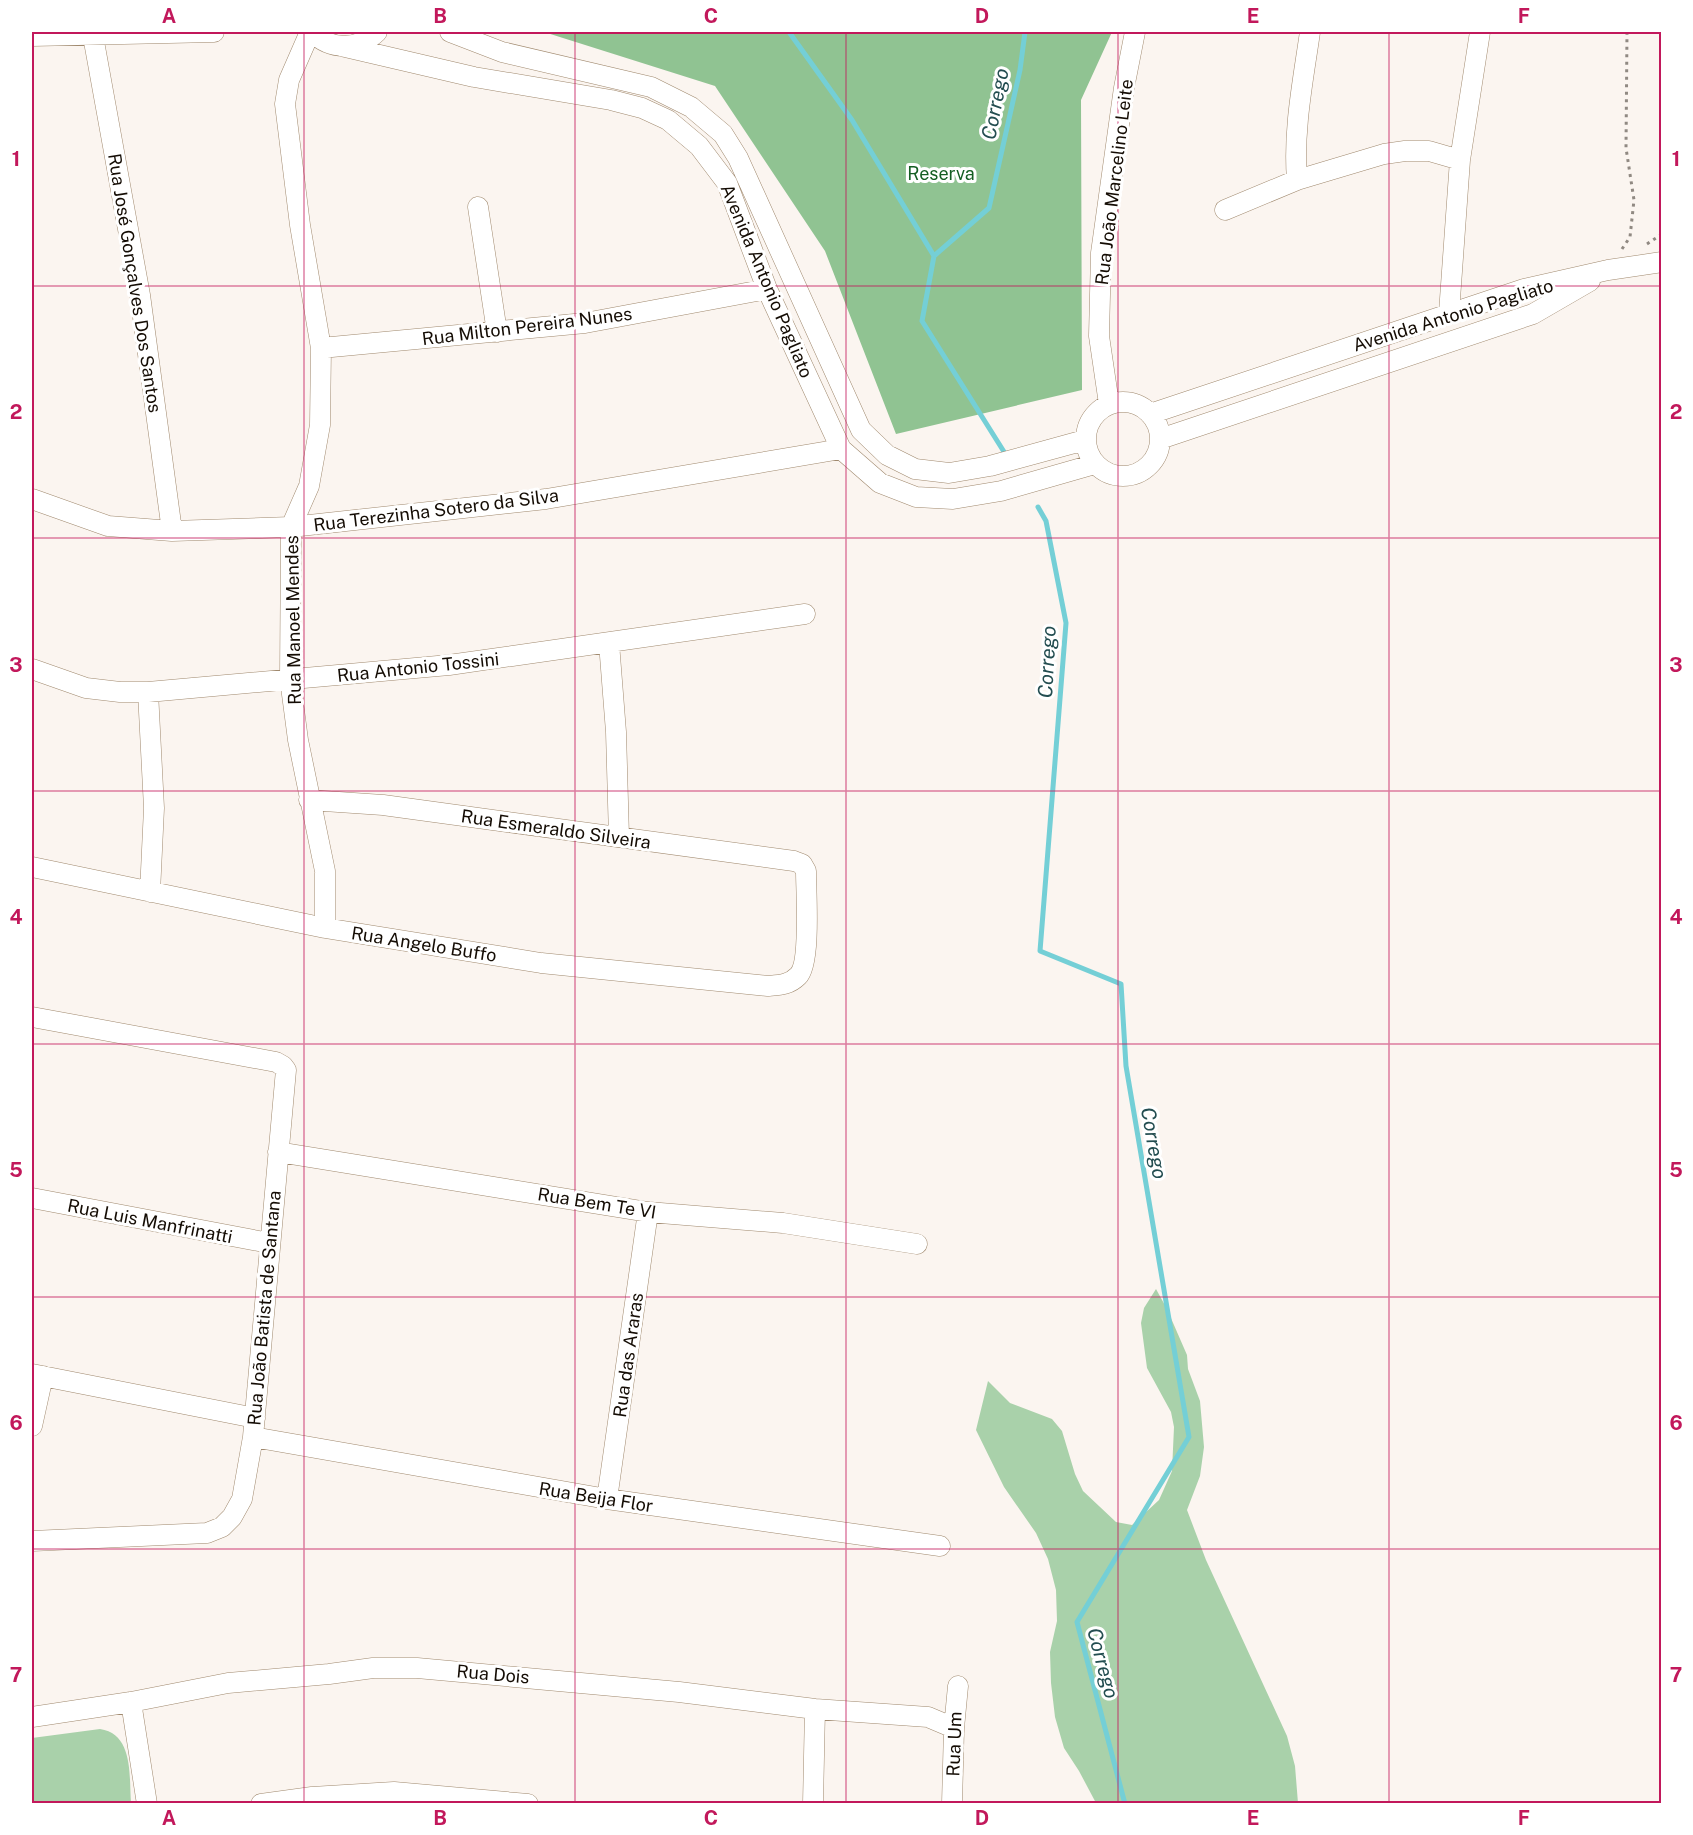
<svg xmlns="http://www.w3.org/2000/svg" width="1693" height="1835" font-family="'Public Sans',sans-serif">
	<rect width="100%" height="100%" fill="#fbf5f0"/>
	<path fill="#a9d1aa" d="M1156,1289l11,20 20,46 1,14 12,32 4,46 -4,29 -13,34 19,50 81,176 8,30 3,37h-202l-17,-32 -15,-23 -9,-31 -4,-34 -1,-31 7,-31 -1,-31 -8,-31 -12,-26 -32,-46 -28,-57 12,-49 22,22 42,16 10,12 13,43 8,17 33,31 16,3 27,-25 13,-29 2,-44 -3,-15 -24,-44 -6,-45 3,-15z
		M100,1729c34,5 29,48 31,74h-99v-65z"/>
	<path fill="#90c392" d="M544,32h568l-31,68 1,290 -186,44 -71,-183 -110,-165z"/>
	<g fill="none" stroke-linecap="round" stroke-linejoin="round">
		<path stroke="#74cfd6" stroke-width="5" d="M789,32l63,88 82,136
			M1006,455l-84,-134 12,-65 55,-48 31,-138 5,-38
			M1038,507l8,14 20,102 -26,328 81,33 5,82 63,371 -112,185 48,182"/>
		<g stroke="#a0896e" stroke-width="21">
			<path id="street" d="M310,32l-21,48 -4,24 15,121 21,123 -1,77 -11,61 -18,41 -1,152 8,61 27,131v57
				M312,32c19,19 46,18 65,0
				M450,32l52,20 149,35 40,20 32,27 15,24 123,272 26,25 28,14 34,4 41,-7 95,-26
				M32,36l182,-4
				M93,36l47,259 32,236
				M341,46l133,31 137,23 31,8 26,12 31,26 28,37 40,106 74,160 39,34 36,14 37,2 48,-8 94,-27
				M1297,180c-4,-50 6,-99 13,-148
				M478,207l19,125
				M1225,210l72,-30 87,-26 21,-3h24l31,9
				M1449,313l11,-153 20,-128
				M321,348l264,-25 182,-34
				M1086 439a37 37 0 1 1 74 0a37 37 0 1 1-74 0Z
				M1109,404l-10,-68 2,-83 23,-165 11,-56
				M1150,414l374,-125 84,-19 54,-8
				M1160,439l373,-125 57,-33
				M32,499l76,27 64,5 119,-4 255,-28 295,-50
				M609,643l7,89 3,105
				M32,669l54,19 34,4h28l301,-27 356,-51
				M148,692l6,116 -4,84
				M32,867l293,61 216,35 227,23c12,-1 21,-1 30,-10 13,-12 8,-85 8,-105l-4,-7 -8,-3 -411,-56 -74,-5
				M32,1017l244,45 7,4 3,4 -33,367 -11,62 -10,18 -10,10 -15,6 -175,8
				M278,1152l370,60 135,11 134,21
				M32,1198l237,45
				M32,1374l223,44
				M32,1426l11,-50
				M253,1437l354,62 333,47
				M607,1499l41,-287
				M131,1702l16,102
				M32,1717l99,-15 97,-19 101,-9 44,-6h44l262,24 136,17 113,8 26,11
				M261,1804l51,-7 82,-5 134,12
				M813,1804l2,-95
				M952,1804l2,-76 4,-42"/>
		</g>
		<path stroke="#908982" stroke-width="3" stroke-dasharray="3 4.5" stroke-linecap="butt" d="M1647,244l15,-10
			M1622,249l8,-12 4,-37 -8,-52 1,-116"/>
		<use href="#street" stroke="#fff" stroke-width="20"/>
	</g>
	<path fill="none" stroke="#c2185b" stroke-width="1.5" stroke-opacity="0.55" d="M304,32v1772M575,32v1772M846,32v1772M1118,32v1772M1389,32v1772M32,286h1630M32,538h1630M32,791h1630M32,1044h1630M32,1297h1630M32,1549h1630"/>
	<g text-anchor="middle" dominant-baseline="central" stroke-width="6" stroke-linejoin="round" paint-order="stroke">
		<g font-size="18" fill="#145e22" stroke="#fff">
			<text x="941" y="173">Reserva</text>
		</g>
		<g font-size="18" fill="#140c04" stroke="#fff">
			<text transform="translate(1114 182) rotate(-83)">Rua João Marcelino Leite</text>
			<text transform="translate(767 281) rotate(67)">Avenida Antonio Pagliato</text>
			<text transform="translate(135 283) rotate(81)">Rua José Gonçalves Dos Santos</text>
			<text transform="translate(1453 315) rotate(-17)">Avenida Antonio Pagliato</text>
			<text transform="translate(527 326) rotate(-7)">Rua Milton Pereira Nunes</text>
			<text transform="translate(436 510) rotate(-7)">Rua Terezinha Sotero da Silva</text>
			<text transform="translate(293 620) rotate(-91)">Rua Manoel Mendes</text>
			<text transform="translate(418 667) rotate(-6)">Rua Antonio Tossini</text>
			<text transform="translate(556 829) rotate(8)">Rua Esmeraldo Silveira</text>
			<text transform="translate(424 944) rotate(9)">Rua Angelo Buffo</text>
			<text transform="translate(597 1203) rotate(9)">Rua Bem Te VI</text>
			<text transform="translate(150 1221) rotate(11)">Rua Luis Manfrinatti</text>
			<text transform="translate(264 1308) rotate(-85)">Rua João Batista de Santana</text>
			<text transform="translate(628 1355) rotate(-82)">Rua das Araras</text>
			<text transform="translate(596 1497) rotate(9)">Rua Beija Flor</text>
			<text transform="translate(493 1674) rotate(5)">Rua Dois</text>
			<text transform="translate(954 1744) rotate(-88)">Rua Um</text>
		</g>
		<g font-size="20" font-style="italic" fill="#234d50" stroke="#fff">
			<text transform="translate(995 104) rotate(-79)">Corrego</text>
			<text transform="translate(1047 662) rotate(-87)">Corrego</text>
			<text transform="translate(1154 1143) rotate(80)">Corrego</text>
			<text transform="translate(1103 1663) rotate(75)">Corrego</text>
		</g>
	</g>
	<rect width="1693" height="1835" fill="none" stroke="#ffffff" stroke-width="66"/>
	<rect x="33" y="33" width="1627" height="1769" fill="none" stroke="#c2185b" stroke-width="2"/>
	<g font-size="20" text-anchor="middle" font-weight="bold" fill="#c2185b">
		<text x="169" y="23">A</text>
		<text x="440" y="23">B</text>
		<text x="711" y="23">C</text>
		<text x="982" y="23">D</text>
		<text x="1253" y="23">E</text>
		<text x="1524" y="23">F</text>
		<text x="16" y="166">1</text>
		<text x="1676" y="166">1</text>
		<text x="16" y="419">2</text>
		<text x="1676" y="419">2</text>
		<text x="16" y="672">3</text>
		<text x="1676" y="672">3</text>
		<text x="16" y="924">4</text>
		<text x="1676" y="924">4</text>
		<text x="16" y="1177">5</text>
		<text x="1676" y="1177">5</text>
		<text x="16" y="1430">6</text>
		<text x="1676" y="1430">6</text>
		<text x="16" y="1682">7</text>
		<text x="1676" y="1682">7</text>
		<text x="169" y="1825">A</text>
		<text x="440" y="1825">B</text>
		<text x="711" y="1825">C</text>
		<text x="982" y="1825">D</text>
		<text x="1253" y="1825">E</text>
		<text x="1524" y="1825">F</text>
	</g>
</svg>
